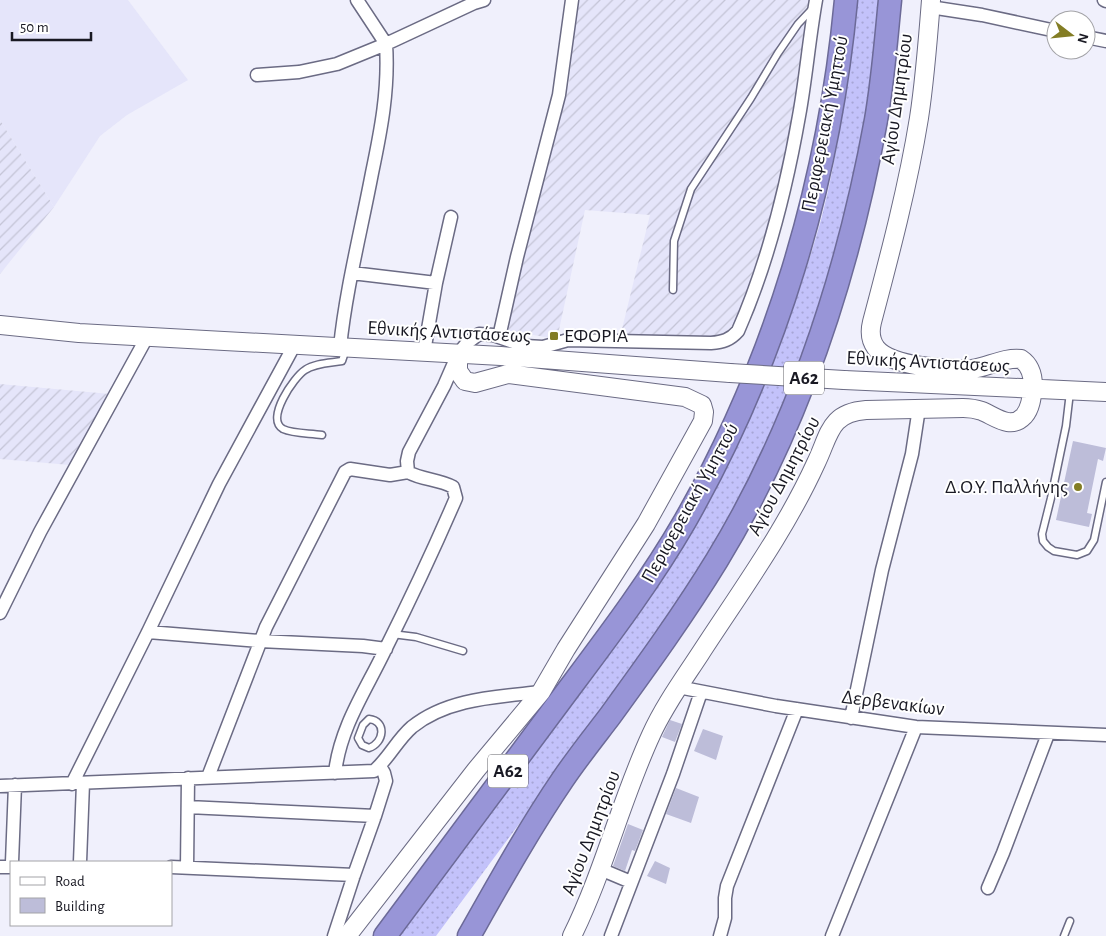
<svg xmlns="http://www.w3.org/2000/svg" width="1106" height="936" font-family="'Alegreya Sans',sans-serif">
	<defs>
		<pattern id="industrial-furrows" width="10" height="10" patternUnits="userSpaceOnUse" patternTransform="scale(1.25)"><rect width="10" height="10" fill="#e5e5fa"/><path d="M-1 1l2-2M0 10L10 0M9 11l2-2" fill="none" stroke="#c4c4d6"/></pattern>
		<pattern id="grass-dots" width="8" height="8" patternUnits="userSpaceOnUse" patternTransform="scale(1.25)"><rect width="8" height="8" fill="#c3c2fa"/><path d="M2 2h.1M6 6h.1" fill="none" stroke="#a7a6d6" stroke-width="1.8" stroke-linecap="round"/></pattern>
	</defs>
	<rect width="100%" height="100%" fill="#f0f0fc"/>
	<path fill="#e5e5fa" d="M0,0h128l60,80 -61,35 -27,21 -46,71 -54,-87z"/>
	<path fill="url(#industrial-furrows)" d="M580,0h230l-4,47 -32,169 -31,97 -24,27 -99,-3 30,-122 -65,-5 -28,129 -47,-8 -3,-6 38,-159 24,-83 7,-72z
		M0,120l54,87 -54,67z
		M0,384l110,10 -40,71 -70,-6z"/>
	<path fill="url(#grass-dots)" d="M857,0h24l-4,48 -18,113 -31,122 -44,124 -59,123 -82,127 -207,279h-38l298,-413c52,-97 95,-197 125,-303 19,-72 27,-147 36,-220z"/>
	<path fill="#bdbdd9" d="M1073,441l33,7 -3,13 -5,-2 -11,54 5,1 -3,13 -33,-7z
		M670,720l12,4 -7,18 -13,-5z
		M703,729l20,7 -7,24 -22,-9z
		M676,788l23,9 -8,26 -25,-9z
		M628,824l15,6 -8,21 -3,-1 -7,21 -12,-5z
		M655,861l15,7 -4,16 -19,-8z"/>
	<g fill="none" stroke-linecap="round" stroke-linejoin="round">
		<g stroke="#6b6b84" stroke-width="9">
			<path id="lane" d="M673,290l1,-49 17,-52 60,-91 27,-45 20,-29 15,-16
				M1070,392l-4,34 -15,72 -9,36 1,7 5,6 6,4 23,4 10,-4 7,-11 12,-58
				M322,435c-12,-2 -28,-1 -39,-6 -18,-10 11,-52 22,-59 10,-7 25,-7 37,-9l4,-12
				M392,634l24,3 47,14
				M369,719c18,2 15,24 0,29l-7,-3 -4,-7 5,-13z
				M1064,936l6,-15"/>
		</g>
		<g stroke="#6b6b84" stroke-width="15">
			<path id="street" d="M1104,0l2,1
				M930,7l52,8 74,16
				M1086,37l20,4
				M257,75l42,-3 38,-8 49,-20 -29,-44
				M352,273l84,10
				M499,337l18,-80 42,-162 13,-95
				M340,347c6,-58 21,-116 32,-174 9,-43 17,-84 14,-129l88,-41 10,-3
				M424,352l12,-69 15,-66
				M0,613l40,-81 107,-195
				M148,632l112,9 103,5 23,3
				M678,687l98,19 140,21 190,8
				M851,718l31,-148 30,-116 7,-46
				M335,773c5,-46 31,-83 50,-123 25,-50 49,-101 71,-152l-3,-11c-14,-8 -31,-7 -45,-15l-1,-11 2,-9 35,-66 14,-32 9,-11 12,-9 14,1 32,11 18,1 25,-7 143,3c12,-1 19,-3 27,-12 30,-68 48,-141 61,-215 7,-38 10,-77 17,-116
				M208,777l58,-150 79,-155 5,-3 40,6 18,-3
				M72,784l76,-152 71,-148 76,-140
				M0,786l374,-15c15,-13 23,-31 38,-44 36,-29 85,-30 129,-35
				M188,807l187,9
				M12,862l3,-77
				M80,862l3,-79
				M0,867h11
				M171,867l183,8
				M187,868l1,-90
				M600,869l31,13
				M988,888l15,-35 45,-119
				M334,936l20,-61 21,-59 11,-35 -2,-8 -4,-7
				M611,936l62,-162 28,-82
				M720,936l5,-18v-20l2,-12 70,-177
				M832,936l84,-209"/>
		</g>
		<g stroke="#6b6b84" stroke-width="20">
			<path id="secondary" d="M0,325l79,8 422,23 229,17
				M844,380l262,12
				M347,936l129,-166 65,-78 25,-43 80,-125 57,-103 1,-9 -2,-7 -17,-8 -177,-23 -33,9 -10,-2 -7,-10v-17
				M572,936c32,-65 49,-136 79,-201 13,-29 32,-55 49,-81 41,-63 85,-123 116,-191 14,-29 13,-50 50,-53l97,-2c7,0 13,1 19,3 14,6 29,19 42,5 7,-8 8,-20 9,-30 0,-11 -3,-21 -12,-27 -17,-2 -33,8 -49,10 -23,1 -81,-2 -96,-21 -6,-8 -6,-18 -4,-26 18,-68 36,-136 47,-204 6,-39 9,-79 12,-118"/>
		</g>
		<g stroke="#6c6a98" stroke-width="25">
			<path id="highway" d="M385,936c58,-79 117,-157 175,-235 44,-59 88,-116 125,-180 91,-160 144,-338 161,-521
				M469,936c30,-53 60,-107 94,-157 15,-22 31,-42 47,-63 37,-51 74,-102 107,-156 81,-133 131,-287 159,-440 7,-40 10,-80 14,-120"/>
		</g>
		<use href="#lane" stroke="#fff" stroke-width="6"/>
		<use href="#street" stroke="#fff" stroke-width="12"/>
		<use href="#secondary" stroke="#fff" stroke-width="18"/>
		<use href="#highway" stroke="#9895d7" stroke-width="22"/>
		<g stroke="#6b6b84" stroke-width="20" stroke-linecap="butt">
			<path id="secondary-bridge" d="M730,373l114,7"/>
		</g>
		<use href="#secondary-bridge" stroke="#fff" stroke-width="18"/>
	</g>
	<g fill="#837d24" stroke="#fff" stroke-width="2">
		<rect x="549" y="331" width="10" height="10" rx="2.5"/>
		<circle cx="1078" cy="487" r="5"/>
	</g>
	<g text-anchor="middle" dominant-baseline="central" stroke-width="4" stroke-linejoin="round" paint-order="stroke">
		<g fill="#fff" stroke="#5e5e65" stroke-width="1">
			<rect x="784" y="361.5" width="40" height="33" rx="4"/>
			<rect x="488" y="754.5" width="40" height="33" rx="4"/>
		</g>
		<g font-size="19" font-weight="bold" fill="#191923">
			<text x="804" y="378">Α62</text>
			<text x="508" y="771">Α62</text>
		</g>
		<g font-size="20" fill="#191923" stroke="#fff">
			<text transform="translate(897 99) rotate(-82)">Αγίου Δημητρίου</text>
			<text transform="translate(825 124) rotate(-79)">Περιφερειακή Υμηττού</text>
			<text transform="translate(449 332) rotate(3)">Εθνικής Αντιστάσεως</text>
			<text transform="translate(928 362) rotate(3)">Εθνικής Αντιστάσεως</text>
			<text transform="translate(784 476) rotate(-62)">Αγίου Δημητρίου</text>
			<text transform="translate(690 503) rotate(-61)">Περιφερειακή Υμηττού</text>
			<text transform="translate(893 703) rotate(7)">Δερβενακίων</text>
			<text transform="translate(591 833) rotate(-69)">Αγίου Δημητρίου</text>
		</g>
		<g font-size="20" fill="#191923" stroke="#fff" text-anchor="start">
			<text x="564" y="336">ΕΦΟΡΙΑ</text>
			<text x="1068" y="487" text-anchor="end">Δ.Ο.Υ. Παλλήνης</text>
		</g>
	</g>
	<rect x="10" y="861" width="162" height="65" fill="#ffffff" stroke="#a3a3a7"/>
	<rect x="20" y="877" width="25" height="8" fill="#ffffff" stroke="#a3a3a7"/>
	<text x="55" y="886" font-size="15" fill="#191923">Road</text>
	<rect x="20" y="898" width="25" height="15" fill="#bdbdd9" stroke="#a3a3a7"/>
	<text x="55" y="911" font-size="15" fill="#191923">Building</text>
	<g transform="translate(1071 35) rotate(106)"><circle r="24" fill="#ffffff" stroke="#a3a3a7"/>
	<path d="M0-4L9 19L0 12L-9 19Z" fill="#837d24"/>
	<text y="-8" font-size="14" font-weight="bold" text-anchor="middle" fill="#191923">N</text>
	</g>
	<path d="M12 32v8h79v-8" fill="none" stroke="#191923" stroke-width="2.5"/>
	<text x="20" y="32" font-size="15" fill="#191923" stroke="#ffffff" stroke-width="4" paint-order="stroke">50 m</text>
</svg>
